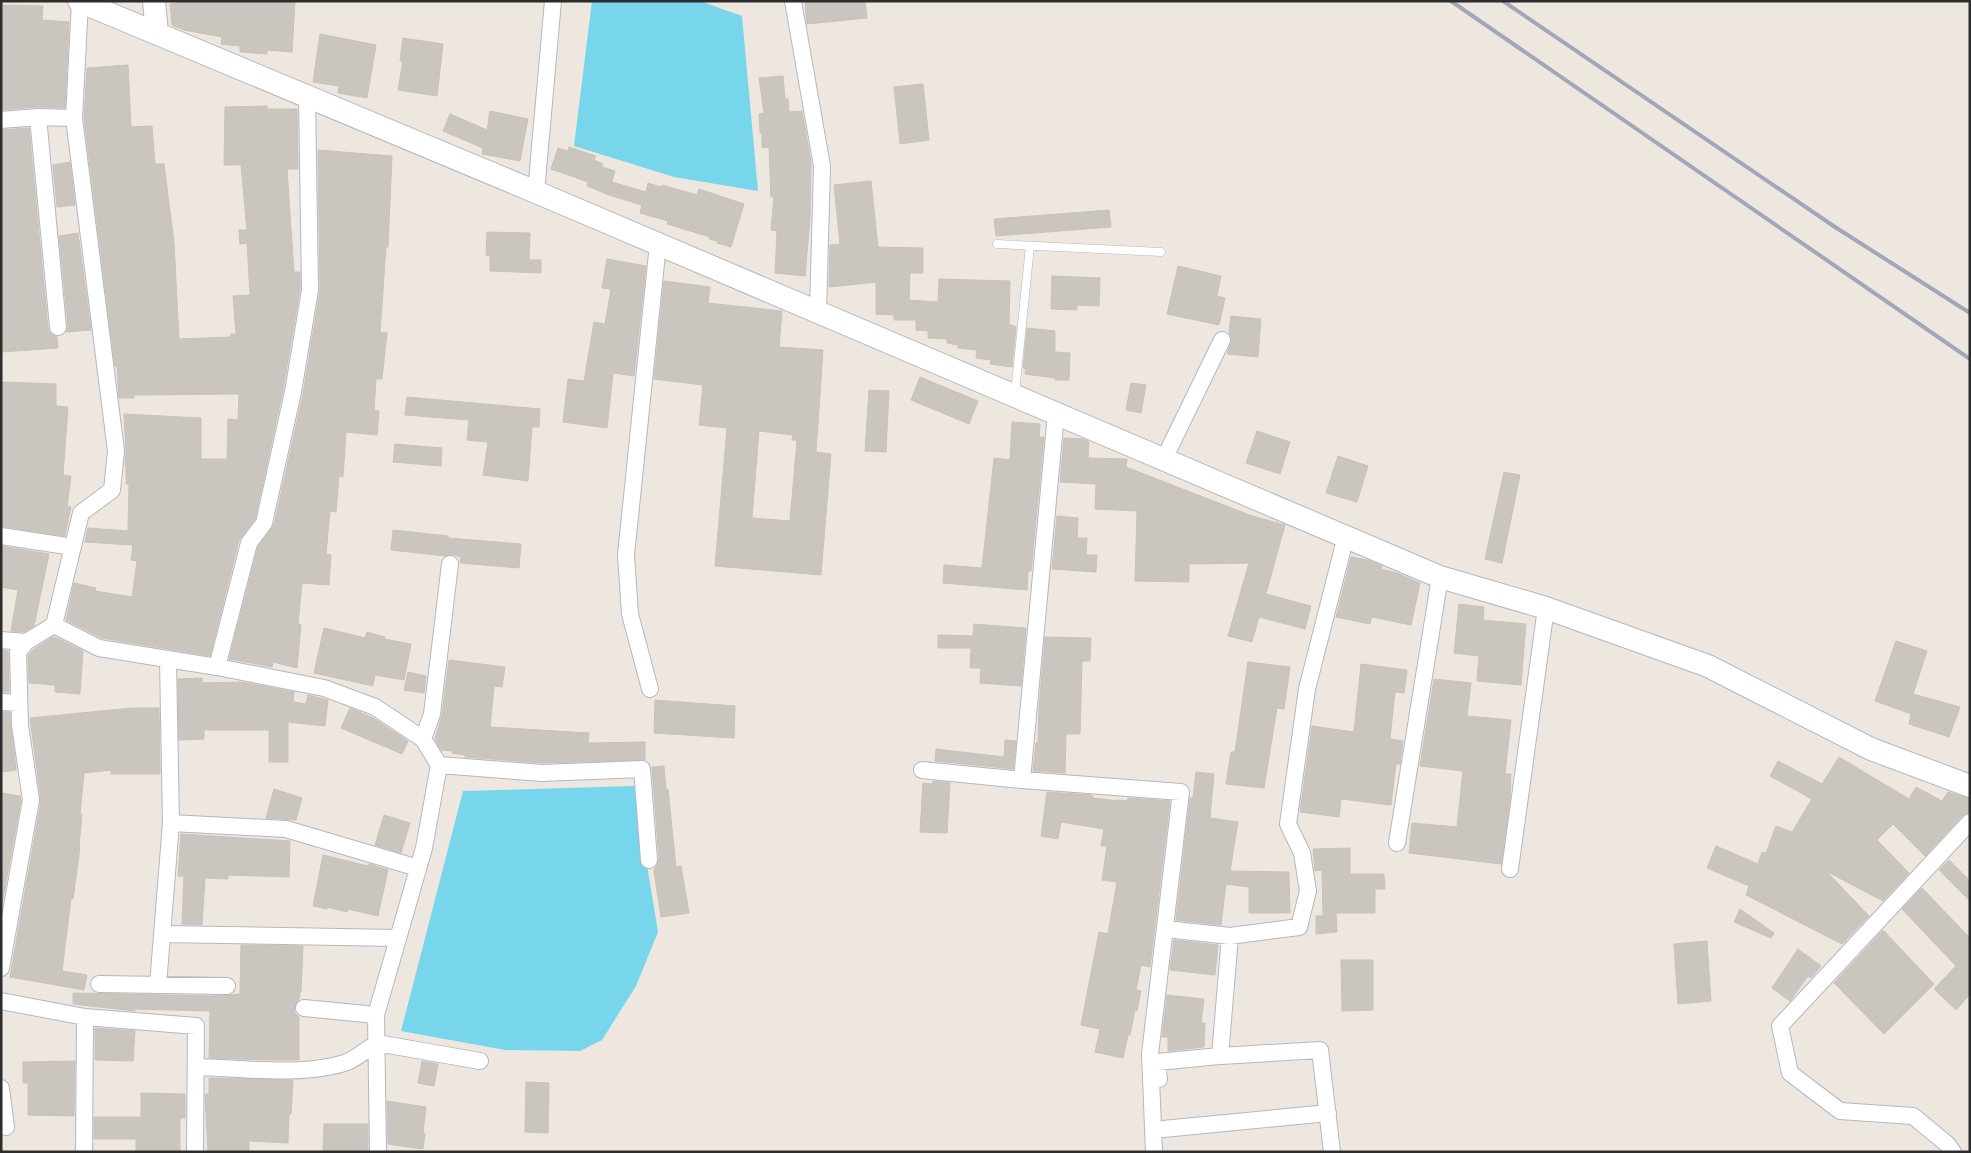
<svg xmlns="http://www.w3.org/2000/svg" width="1971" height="1153" font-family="Mulish,sans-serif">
	<rect width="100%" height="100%" fill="#eee7e0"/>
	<path fill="#77d6ec" d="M592,1h108l42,15 16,175 -84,-14 -100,-31z
		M634,786l24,146 -22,54 -34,54 -22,11 -75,-1 -104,-19 62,-240z"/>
	<path fill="#cac5be" stroke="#cac2b9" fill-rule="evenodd" d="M192,1h103l-3,51 -25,-2v4l-27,-2v-6l-19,-2 1,-7 -38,-7 -12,-5 -2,-21z
		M805,1h60l2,17 -60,6z
		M1,5l42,1 -1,14 27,2 -4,86 -28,-1 -36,3z
		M320,34l56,11 -9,53 -29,-5 1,-7 -26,-4z
		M403,38l40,6 -6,52 -39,-6 5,-29h-3z
		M128,65l3,62 21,-1 3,38h9l10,79 5,96 52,-2v-3h5l-3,-38 17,-1 -3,-52 -7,1 -1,-14h8l-6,-65h-17l1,-58 42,-1v3h30l1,60h-11l7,103h6v17l-17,101 -28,129 -16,21 -29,116 -108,-18 -36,-18 8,-37 22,5 -1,3 37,6 5,-36 -6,-1 2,-15 -48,-3 3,-14 40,3 1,-47h-3v-18h-1l1,-14 -2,-38 77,4v41h26l1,-40 10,1 1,-26 -105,1v3h-15l-2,-32h-2l-31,-248 3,-50z
		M783,76l2,23h3l1,13 13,-1 9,51 -1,56 -5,58 -30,-3 2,-42 -6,-1 3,-33h-3l-2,-50 -7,1v-15h-2l-1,-19 5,-1 -5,-35z
		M923,84l6,56 -29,4 -6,-57z
		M490,111l38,8 -8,42 -38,-7 1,-6 -40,-17 7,-17 37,16z
		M29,128l19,200 2,5 7,4 1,11 -57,4v-222z
		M569,147l27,9 -2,4 9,4 -1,3 13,4 -3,11 34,10 2,-9 13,4 1,-2 35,10 2,-6 45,15 -13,43 -14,-4v-2l-8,-2 1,-2 -43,-13 1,-3 -28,-8 2,-8 -33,-10 -22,-9 1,-4 -37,-13 7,-21 10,3z
		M318,150l74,6 -4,91h-2l-6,85 7,1 -5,46h-6l-2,31 5,1 -2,24 -31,-3 -3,45 -4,-1 -3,36 -6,-1 -4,43 5,1 -2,30 -27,-2 -4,41 3,1 -4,43 -24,-6 -1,5 -43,-8 29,-112 16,-22 29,-131 17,-104z
		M70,162l5,43 -18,2 -4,-42z
		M871,181l7,66 45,1v25h-13l-1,27 29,2 1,-23 71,2 -1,43 7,3 -4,40 -22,-3 1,-4 -15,-2 1,-8 -19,-2v-3l-11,-2v-4l-19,-1v-7l-12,-1v-10h-22v-5l-18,-1v-32l-47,5 1,-42 10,-1 -6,-59z
		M1109,210l2,17 -115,9 -2,-17z
		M487,232l43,1 -1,27h12v13l-51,-2v-15l-4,-1z
		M78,233l13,97 -25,2 2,-6 -9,-90z
		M607,259l39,7 -12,110 -21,-3 -6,55 -44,-6 5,-43 16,2 10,-59 11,2 6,-35 -9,-1z
		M1178,266l43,10 -4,20 8,2 -6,27 -52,-11z
		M1052,276l48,2 -1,28 -22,-1v5l-26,-1z
		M664,281l46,6 -2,16 74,8 -3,36 44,3 -7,102 15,2 -10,121 -106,-9 12,-138 -28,-3 4,-40 -49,-6zM759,431l34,4 -1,5h5l-7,81 -38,-3z
		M1231,316l30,3 -3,38 -31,-3 5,-14 -3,-7z
		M1027,328l28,3v21l15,1 -1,27h-14v-2l-30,-4 1,-5 -3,-1z
		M920,377l58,24 -9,23 -58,-24z
		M1,382l55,2v22l12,1 -5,68 8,1 -4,30 4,1 -6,29 -64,-10z
		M1131,383l15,2 -5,28 -15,-3z
		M869,390l20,1 -3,61 -21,-1z
		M407,397l133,12 -1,18h-7l-4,54 -45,-6 5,-33 -21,-2 2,-20 -64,-5z
		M1012,422l28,2 -1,13h5l-13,134h-3l-1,19 -84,-7 1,-18 38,3 12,-110 16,2z
		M1257,431l33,11 -10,32 -34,-11z
		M1064,438l19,1 6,3 -1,16 39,1 -1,8 126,49 33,9 -19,69 45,12 -6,23 -46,-12 -7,25 -24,-6 21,-73 -60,1v18l-54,-1 2,-70 -42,-2 1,-25 -36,-2z
		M395,444l47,4 -1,18 -48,-4z
		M1338,456l30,10 -11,36 -31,-9z
		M1504,472l16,3 -18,88 -17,-4z
		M1057,516l21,2 -1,20h10l-1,17h11l-1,17 -44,-3z
		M393,530l55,6v2l73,6 -2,24 -59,-5 1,-6 -9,-3 -7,2 -54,-6z
		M1,546l48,8 -15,72 -10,6 -13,-1 7,-41 -17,-3z
		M1351,557l16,3 15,6 -1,3 16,4 23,10 -9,42 -39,-8 -2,7 -34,-7z
		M1459,604l25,3 -1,13 43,4 -5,61 -44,-4 2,-25 -25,-3z
		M974,624l52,4 -5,58 -41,-3 1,-15h-11l1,-20h-33v-13l35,1z
		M324,628l41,10 2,-6 18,5 -1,2 27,5 -7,36 -29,-5 -2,11 -59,-13z
		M53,637l4,1 26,13 -3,43 -25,-2v-7l-26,-2 -1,-28 5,-5z
		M1045,637l46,1 -1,23h-8l-2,73h-14l-1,39 -32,-2 3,-28h2l1,-35z
		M1896,641l31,10 -14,43 47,13 -11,30 -40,-13 2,-10 -36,-13z
		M1,650l7,1 1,41h-8z
		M449,660l56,7 -3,20 -8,-1 -4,41 99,6 -1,10 57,-1v18l-103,3 -77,-6v-2l-13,-2v-2l-11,-1 -6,-11 7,-24z
		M1248,662l42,5 -6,42 -7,-1 -13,80 -38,-4 5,-32h4z
		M1361,664l46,6 -3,23 -9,-1 -5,47 13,2 -3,23h-4l-5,41 -50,-6 -2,18 -39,-5 12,-86 42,6z
		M408,672l18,4 -2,17 -20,-3z
		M202,678v5l40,-1 52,10 -1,10 13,2 2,-9 20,5 -3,26 -37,-4v40h-19v-32h-65v9l-25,1 -1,-61z
		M1434,679l37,4 -4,33 44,4 -6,54h6l-1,25 -9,65 -92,-11 3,-30 45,4 6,-56 -43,-5z
		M655,700l80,6 -1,32 -80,-5z
		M132,708h27l1,66h-49v-4l-27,3 -4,41h2l-3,33h1l-7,52 -2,-1 -9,73 25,4 -3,15 -74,-13 31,-176 -11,-83z
		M350,708l23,10 35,23 -6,13 -61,-26z
		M1,712h9l6,58 -15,2z
		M1005,740l11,1 -3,28 -78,-8 1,-12 68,8z
		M1839,757l70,42 7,-12 26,14 6,-9 22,7v13l-7,3 -38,41 -32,-32 -16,16 32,33 -26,28 -57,-30 43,45 -27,28 -96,-49 3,-9 -42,-18 9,-22 42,18 4,-12 4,1 10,-27 16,6 20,-33 -42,-23 8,-15 44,23z
		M664,766l2,23h2l8,78 5,-1 8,47 -28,4 -7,-46 5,-12 -7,-92z
		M1196,772l18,2 -4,44 28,4 -8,49 59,1 1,41h-41v-26l-23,-3 -5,41 -45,-5 14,-122h3z
		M933,781l17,2 -3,50 -27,-1 3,-49 10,1z
		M274,789l28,9 -6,22 -30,-2z
		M1047,792l44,3 2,1v2l25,3v-1l9,1 1,-3 42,3 -20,166 -9,-2 -5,25 5,1 -4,20 -2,-1 -5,25h-2l-5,23 -28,-6 5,-23 -19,-4 18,-93 9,2 9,-52 -15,-2 5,-34h-6l3,-17 -43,-7 -3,17 -17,-3z
		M1,793l19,3 1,4 -20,110z
		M384,815l26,8 -9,30 -26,-8z
		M181,834l109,7 -1,36 -61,-2v4l-23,-1 -3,47 -20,-1 2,-48h-6z
		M1350,848v26h34l1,15h-10v24h-39l1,19 -21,2v-18h7l-1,-46 -7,1 -2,-22z
		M323,855l45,11 1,-2 19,6 -10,46 -30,-7 -1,3 -20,-5v2l-14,-3z
		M1949,860l21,21v20l-31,-31z
		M1922,888l48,50v56l-14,16 -22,-21 22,-23 -54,-57z
		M1740,909l34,24 -3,5 -37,-16z
		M1883,930l51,54 -50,50 -50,-51z
		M1174,940l44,5 -3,30 -45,-5z
		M1707,941l4,60 -33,3 -4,-60z
		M241,945l62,1 -2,46h-1l-1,7 -5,9 1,5 4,4v43h-26l-64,-2 1,-47 -75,-2v2l-62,-7v-11l138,3 29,-2z
		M1798,949l23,17 -10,12 -3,-2 -18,25 -18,-13z
		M1341,960h32v50l-31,1z
		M1167,995l37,4 -3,24h4l-1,24 -36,4v-14h-6z
		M95,1028l40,3 -2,30 -38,-1z
		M75,1061l-1,55 -46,-1v-32h-5v-21z
		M422,1061l16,3 -4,22 -16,-3z
		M209,1078l84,2 -2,34h-2l-1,29 -39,-2v11h-41l-3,-58h4z
		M526,1082l23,1 -1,50 -23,-1z
		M141,1093l44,1v24h-5v34h-44v-13h-42v-22h47z
		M387,1101l39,6 -3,26 2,1 -2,15 -35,-5z
		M324,1124h44v28h-45z"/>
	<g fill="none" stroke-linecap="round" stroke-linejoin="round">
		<g stroke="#b3b7c0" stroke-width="9">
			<path id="lane" d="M997,244l164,8
				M1015,393l15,-147"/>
		</g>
		<g stroke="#b3b7c0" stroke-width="18">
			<path id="street" d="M793,1l29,165 -4,146
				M38,117l20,210
				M1,120l37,-3 36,1
				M536,192l17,-191
				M1164,459l58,-119
				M1,536l72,11
				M54,625l45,23 118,19 107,21 51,19 48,32 16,26 -15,83 -48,167 2,137
				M1,640l25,2
				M217,667l32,-124 15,-20 29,-131 17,-102 -3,-195
				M650,689l-20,-75 -4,-59 32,-311
				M1,702l18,1
				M423,739l9,-25 18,-150
				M439,765l103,8 100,-4 7,91
				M922,770l100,10 159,12 -31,262 4,98
				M1022,780l34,-366
				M171,823l115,6 132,39
				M1397,843l43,-266
				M1510,869l36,-261
				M1165,929l65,7 69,-9 9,-36 -6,-38 -14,-29 19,-135 39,-153
				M162,934l236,4
				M1,968l30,-168 -11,-75 -2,-73 8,-10 28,-17 27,-112 31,-23 4,-39 -42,-333 6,-117
				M99,984l128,2
				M158,985l13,-162 -3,-163
				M1,1001l84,16 -1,135
				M304,1008l72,7
				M85,1017l111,9 -1,126
				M1220,1056l100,-6 12,102
				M196,1067c45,1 109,10 151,-5 10,-4 20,-13 30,-19l103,18
				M1159,1079l-2,-17 63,-6 10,-120
				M1,1088l5,39
				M1163,1129l165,-16
				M1953,1152l-6,-8 -34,-28 -73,-5 -50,-38 -10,-47 190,-204"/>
		</g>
		<g stroke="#b3b7c0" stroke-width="24">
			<path id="secondary" d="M79,1l457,191 904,385 106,31 162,58 163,83 99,37
				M154,1l3,32"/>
		</g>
		<use href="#lane" stroke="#fff" stroke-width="8"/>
		<use href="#street" stroke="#fff" stroke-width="16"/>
		<use href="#secondary" stroke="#fff" stroke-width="22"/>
		<path stroke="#a2a7b6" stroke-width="4" d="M1451,1l519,358
			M1503,1l332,226 135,86"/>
	</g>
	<rect width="1971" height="1153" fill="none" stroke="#2d2d2d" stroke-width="5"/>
</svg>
